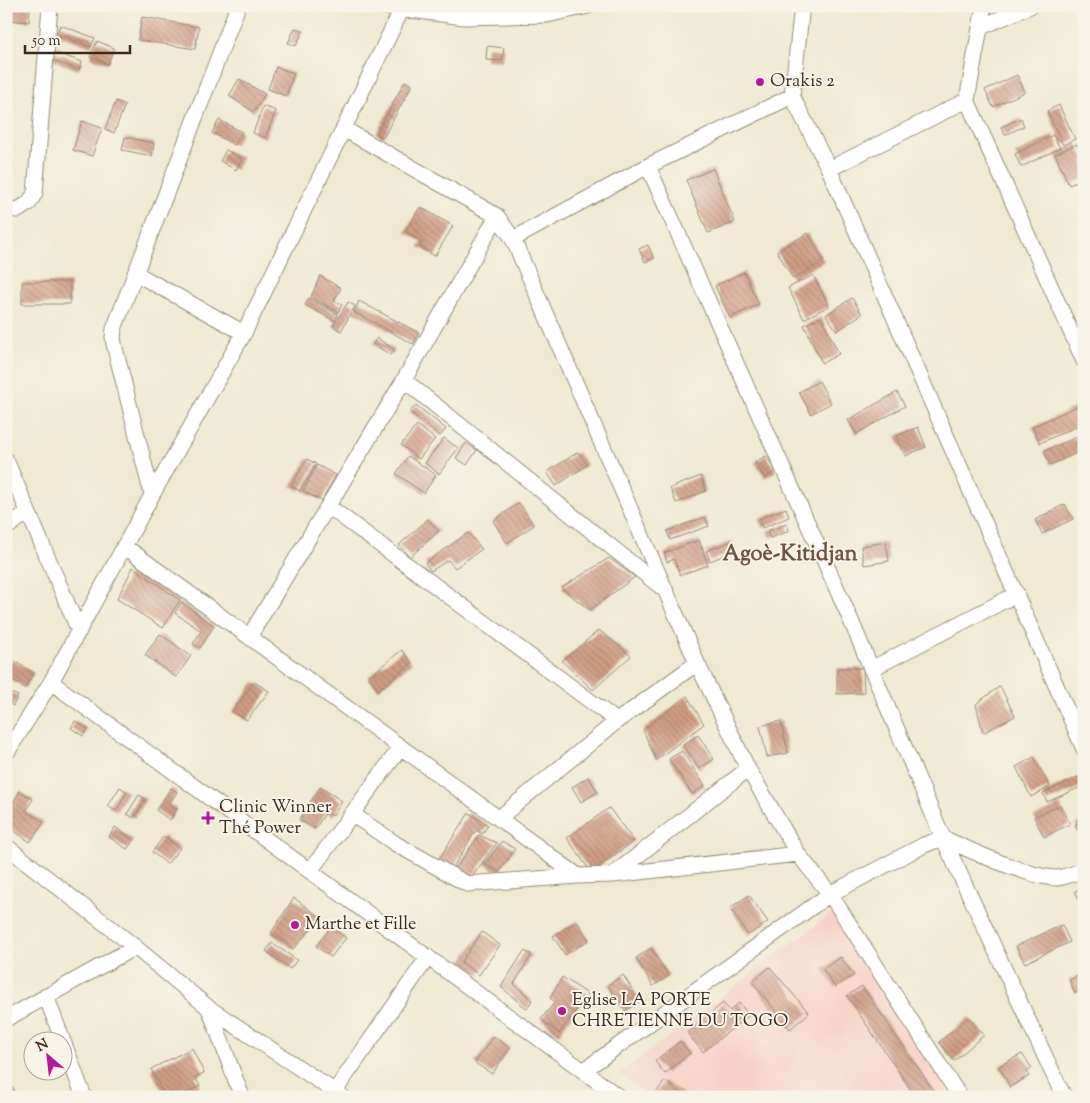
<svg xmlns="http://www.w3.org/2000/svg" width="1090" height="1103" font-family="'Sorts Mill Goudy',serif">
	<defs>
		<pattern id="building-back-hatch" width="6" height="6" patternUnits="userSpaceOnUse" patternTransform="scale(1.25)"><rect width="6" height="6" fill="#d09d84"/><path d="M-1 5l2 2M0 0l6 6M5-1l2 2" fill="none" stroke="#aa806b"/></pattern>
	</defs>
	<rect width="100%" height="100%" fill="#f7f3e8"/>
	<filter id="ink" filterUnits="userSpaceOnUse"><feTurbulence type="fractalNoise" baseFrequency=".02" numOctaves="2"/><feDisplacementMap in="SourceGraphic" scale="10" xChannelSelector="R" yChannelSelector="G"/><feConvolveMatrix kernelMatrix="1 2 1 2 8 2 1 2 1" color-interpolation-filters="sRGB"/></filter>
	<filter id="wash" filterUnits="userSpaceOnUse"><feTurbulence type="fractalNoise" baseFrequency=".0096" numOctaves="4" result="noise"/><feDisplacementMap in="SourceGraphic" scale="20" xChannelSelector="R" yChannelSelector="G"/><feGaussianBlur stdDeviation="1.12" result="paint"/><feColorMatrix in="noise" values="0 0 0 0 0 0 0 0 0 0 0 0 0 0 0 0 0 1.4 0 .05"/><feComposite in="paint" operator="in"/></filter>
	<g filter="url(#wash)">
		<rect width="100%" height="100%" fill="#efe9d1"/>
		<path fill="#f7d1c8" d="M837,909l113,188h-299l-32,-23z"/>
		<g id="blocks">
			<path fill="url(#building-back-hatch)" d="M6,6l24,1 -1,15 -23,-2z
				M142,17l57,10 -4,22 -57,-9z
				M60,25l35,13 -4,9 -34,-13z
				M295,28l8,3 -7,15 -8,-3z
				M97,41l17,7 -6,16 -18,-7z
				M487,46l17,2 -2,13 -16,-1z
				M54,52l28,10 -3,8 -28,-10z
				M276,67l18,6 -8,23 -18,-7z
				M1017,75l8,17 -32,15 -8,-17z
				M239,79l26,15 -11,18 -25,-16z
				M405,81l7,4 -29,53 -7,-4z
				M116,101l9,4 -11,28 -9,-4z
				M1059,105l16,34 -12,6 -16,-34z
				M263,106l13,5 -11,27 -12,-5z
				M1021,118l3,8 -19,9 -4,-8z
				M219,120l23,12 -7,13 -23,-12z
				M82,121l20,7 -10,28 -19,-6z
				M1053,135l7,13 -39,19 -6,-13z
				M125,137l29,6 -2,13 -30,-6z
				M1077,144l7,15v20l-15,6 -14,-31z
				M226,150l16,8 -6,12 -16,-9z
				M6,164l6,1 -3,21 -3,-1z
				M713,169l22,53 -27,11 -22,-53z
				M420,207l33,19 -18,30 -16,-9 3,-5 -17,-10z
				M808,233l16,28 -31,18 -16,-28z
				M648,245l6,13 -9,4 -6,-13z
				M744,272l15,32 -29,14 -15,-32z
				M813,275l16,31 -25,13 -16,-31z
				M320,276l21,12 -7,13 8,4 -4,7 -27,-15z
				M22,282h48v22h-48z
				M309,298l29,16 -3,7 -30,-16z
				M852,298l10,16 -25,17 -11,-16z
				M359,301l60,32 -6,11 -59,-32z
				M348,302l7,4 -14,25 -8,-5z
				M821,317l18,37 -17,9 -18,-38z
				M377,338l18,12 -4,5 -18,-11z
				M819,381l12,22 -20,11 -12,-22z
				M897,392l8,14 -49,28 -8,-14z
				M1084,403v20l-44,20 -8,-16z
				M416,405l30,24 -6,7 -30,-24z
				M417,425l18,14 -16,20 -18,-14z
				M918,427l8,20 -21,9 -9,-20z
				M1084,434v16l-34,15 -6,-14z
				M444,438l14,10 -19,26 -14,-11z
				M466,443l11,7 -10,15 -11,-7z
				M578,452l9,13 -31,21 -9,-14z
				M408,456l28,19 -12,18 -28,-19z
				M766,456l10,15 -11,7 -10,-16z
				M307,459l9,5 -16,27 -9,-5z
				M317,465l19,10 -14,26 -19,-10z
				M701,476l5,15 -30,12 -6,-15z
				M519,503l15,22 -27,18 -14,-22z
				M1065,504l8,15 -31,15 -7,-14z
				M786,508l3,9 -27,11 -3,-9z
				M705,517l4,9 -39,14 -3,-9z
				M428,519l11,12 -29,26 -11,-12z
				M787,524l2,7 -19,7 -3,-7z
				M468,533l14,16 -27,19 -7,-8 -17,11 -6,-8z
				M699,540l9,25 -28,10 -6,-16 -7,3 -3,-9z
				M732,541l3,10 -25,10 -4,-10z
				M886,542l3,19 -25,4 -3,-19z
				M609,558l26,19 -45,33 -29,-22z
				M133,567l47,33 -17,28 -46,-29z
				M181,602l33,24 -14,22 -7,-4 8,-13 -26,-18z
				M599,630l32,26 -38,34 -31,-29z
				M160,634l31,22 -15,21 -31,-22z
				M402,650l10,13 -34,27 -10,-13z
				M11,659l23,14 -9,15 -19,-11v-10z
				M837,668h26l1,25 -27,1z
				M254,682l15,9 -22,29 -15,-8z
				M1000,686l15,30 -32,17 -7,-29z
				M6,691l12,5 -5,10 -7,-4z
				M687,696l17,28 -48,36 -13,-30z
				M75,721l13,8 -5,7 -12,-8z
				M781,721l7,32 -21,4 -7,-31z
				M698,735l16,24 -15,10 -16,-24z
				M682,751l23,35 -13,8 -23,-35z
				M1034,757l16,30 -19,10 -15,-30z
				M588,777l10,15 -17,10 -9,-15z
				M1078,777l5,9 -36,16 -4,-9z
				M120,787l7,5 -11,19 -8,-5z
				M320,787l22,14 -9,15 -7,-4 -11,17 -16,-9z
				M171,788l6,4 -8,12 8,5 -7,11 -14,-10z
				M20,791l13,8 -7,12 18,11 -14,20 -24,-17v-11z
				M139,795l7,4 -12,19 -7,-4z
				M1060,805l10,19 -26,13 -10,-20z
				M609,808l25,33 -43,31 -24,-34z
				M469,813l19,12 -6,9 -6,-4 -24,39 -14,-9z
				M1084,820v21l-9,-16z
				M115,827l19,13 -7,9 -18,-12z
				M479,835l18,8 -26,35 -17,-7z
				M164,836l16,12 -13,16 -15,-12z
				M502,841l13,8 -16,23 -15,-8z
				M1084,887v23l-9,-19z
				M749,895l19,27 -20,13 -18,-27z
				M294,898l27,20 -28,31 -22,-16z
				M577,921l12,19 -24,15 -12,-19z
				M1062,925l8,17 -45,21 -9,-17z
				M331,927l15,11 -15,19 -15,-11z
				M482,932l18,13 -21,30 -18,-13z
				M272,943l25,17 -7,9 -24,-18z
				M651,948l18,28 -16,10 -17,-28z
				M524,951l7,3v2l-17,28 18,16 -5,9 -26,-22z
				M841,957l13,18 -19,12 -12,-18z
				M770,967l39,46 -19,16 -38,-47z
				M1084,973v16l-9,4 -6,-13z
				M623,975l17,26 -15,10 -17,-26z
				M562,977l26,17 -29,40 -18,-15 14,-17 -5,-4z
				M862,986l76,111h-22l-69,-101z
				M723,1003l7,8 9,-8 10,12 -46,37 -16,-19z
				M969,1017l15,18 -30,26 -15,-19z
				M493,1036l17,12 -18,26 -17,-11z
				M680,1041l10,12 -25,21 -10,-13z
				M192,1048l12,25 -9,4 5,9 -22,11h-13l-14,-28z
				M1022,1054l10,14 -5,4 2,4 -19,11 -11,-21z
				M49,1070h9l2,7 -8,3z
				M665,1081l22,16h-29l-3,-3z
				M13,1088l5,9h-12v-5z"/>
		</g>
	</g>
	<g filter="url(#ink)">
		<use href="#blocks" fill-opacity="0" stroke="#958a78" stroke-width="1"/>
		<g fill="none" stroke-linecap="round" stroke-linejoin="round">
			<g stroke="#958a78" stroke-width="17">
				<path id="street" d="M381,6l83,11 83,-2 41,-9
					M802,6l-10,90 37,73 255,580
					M981,27l49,-21
					M967,100l117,261
					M344,129l153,87 16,23 184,424 51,106 50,85 32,40 130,203
					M648,166l201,450 94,222 121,259
					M829,169l138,-69 17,-94
					M6,209l12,1 11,-7 6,-10 15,-187
					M513,239l135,-73 144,-70
					M135,273l109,60
					M404,380l262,211
					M6,460l73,171
					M152,495l-38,-151 -1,-7 1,-8 124,-323
					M328,506l289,215
					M6,528l22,-16
					M124,546l454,330
					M249,637l155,-257 93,-164
					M871,669l146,-75
					M51,682l568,415
					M6,754l45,-72 101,-187 92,-162 158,-324
					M352,814l44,30 71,40 111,-8 35,-1 185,-21
					M499,818l118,-97 80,-58
					M6,846l129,101 74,61 134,89
					M310,871l91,-124
					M613,875l135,-106
					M46,996l38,101
					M209,1008l33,89
					M6,1019l129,-72
					M583,1071l247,-177 94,-49 19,-7c26,12 87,40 114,40 9,-1 18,-5 27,-8
					M335,1091l93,-134"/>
			</g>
			<use href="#street" stroke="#fff" stroke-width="15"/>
		</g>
	</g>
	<g fill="#b5179e" stroke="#f7f3e8" stroke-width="2">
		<circle cx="760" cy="82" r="5"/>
		<path d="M205.5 810.5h5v5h5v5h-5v5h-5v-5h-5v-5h5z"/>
		<circle cx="295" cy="925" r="5"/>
		<circle cx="562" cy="1011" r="5"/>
	</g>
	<g text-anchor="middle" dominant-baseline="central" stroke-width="4" stroke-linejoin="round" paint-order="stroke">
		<g font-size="18" fill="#3b2a1e" stroke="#f7f3e8" text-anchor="start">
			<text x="770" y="82">Orakis 2</text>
			<text x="219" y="808">Clinic Winner<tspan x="219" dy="21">Thé Power</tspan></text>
			<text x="305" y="925">Marthe et Fille</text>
			<text x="572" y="1001">Eglise LA PORTE<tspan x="572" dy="21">CHRETIENNE DU TOGO</tspan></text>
		</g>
		<g font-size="22" font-weight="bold" fill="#6f5242" stroke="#f7f3e8">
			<text x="790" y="555">Agoè-Kitidjan</text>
		</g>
	</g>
	<rect width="1090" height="1103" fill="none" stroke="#f7f3e8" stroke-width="25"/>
	<g transform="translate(48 1056) rotate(332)"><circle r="24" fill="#f7f3e8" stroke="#aca397"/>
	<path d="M0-4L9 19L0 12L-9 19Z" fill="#b5179e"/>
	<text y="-8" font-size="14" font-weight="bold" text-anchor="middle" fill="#3b2a1e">N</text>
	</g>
	<path d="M25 45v8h105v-8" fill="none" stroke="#3b2a1e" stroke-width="2.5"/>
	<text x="32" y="45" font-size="15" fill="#3b2a1e" stroke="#f7f3e8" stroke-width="4" paint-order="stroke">50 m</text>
</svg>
